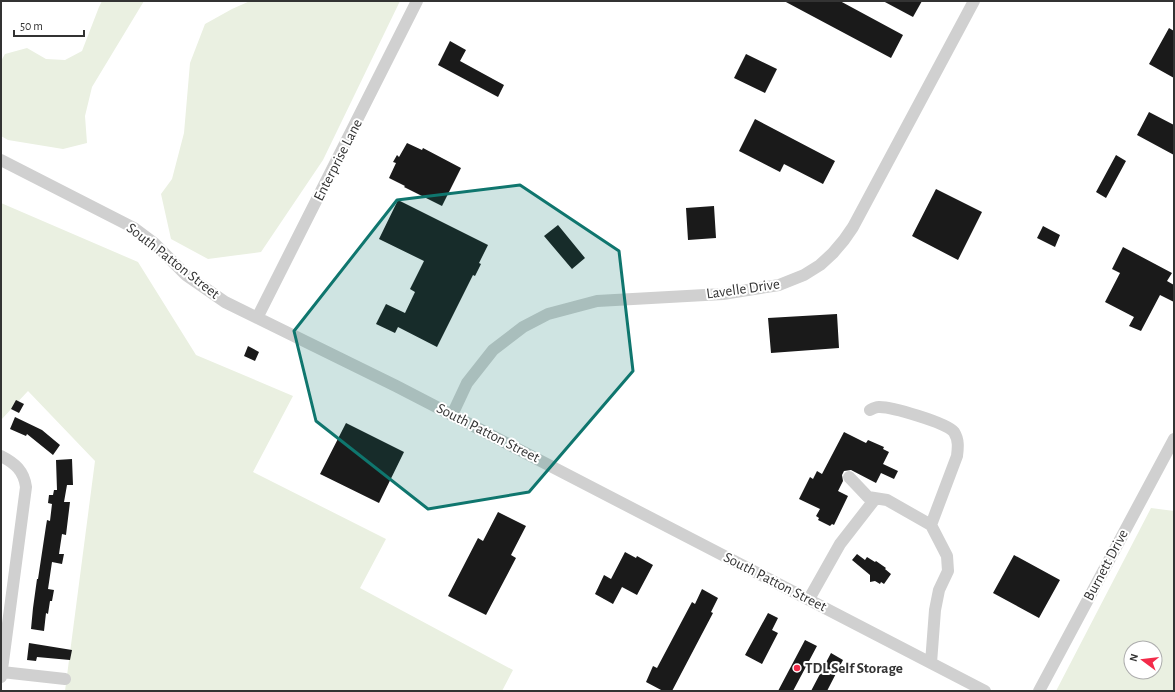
<svg xmlns="http://www.w3.org/2000/svg" width="1175" height="692" font-family="'Alegreya Sans',sans-serif">
	<rect width="100%" height="100%" fill="#fff"/>
	<path fill="#eaf0e1" fill-rule="evenodd" d="M102,1h42l-52,86 -7,29 2,27 -24,6 -55,-9 -7,-4v-75l4,-7 22,-6 19,11 19,1 17,-9 17,-44z
		M250,1h150l-77,159 -62,92 -53,7 -37,-20 -10,-45 11,-15 12,-46 6,-70 15,-39 27,-15z
		M1,203l137,59 58,93 97,41 -40,76 133,67 -26,49 153,82 -11,21h-437l30,-230 -67,-70 -27,29z
		M1151,508l23,3v180h-118zM1131,648h24v24h-24z"/>
	<path fill="#1a1a1a" d="M784,1h56l63,34 -12,23z
		M883,1h39l-9,16z
		M1169,28l5,3v47l-25,-14z
		M450,41l16,9 -6,11 44,24 -6,12 -60,-32z
		M746,54l31,15 -12,24 -31,-15z
		M1149,112l25,13v30l-37,-20z
		M755,119l80,42 -12,23 -39,-20 -4,8 -41,-21z
		M407,143l15,7 1,-2 38,20 -19,38 -38,-19 1,-1 -16,-8 7,-15 -3,-1 4,-7 2,2z
		M1116,155l10,6 -20,37 -10,-6z
		M936,189l46,23 -24,48 -46,-24z
		M398,200l90,45 -9,18 2,1 -6,12 -2,-1 -36,72 -39,-20 -3,6 -19,-9 10,-20 19,9 10,-21 -5,-3 14,-28 -45,-22z
		M714,206l2,32 -28,2 -2,-32z
		M558,225l27,33 -13,11 -28,-33z
		M1043,226l17,9 -5,12 -18,-9z
		M1123,247l49,26 -5,8 7,4v17l-14,-7 -19,36 -12,-5 5,-9 -29,-15 15,-29 -8,-4z
		M837,314l2,34 -68,5 -3,-35z
		M248,346l11,6 -4,9 -11,-5z
		M16,400l8,4 -5,9 -8,-4z
		M15,417l27,13 18,15 -7,10 -26,-21 -1,2 -16,-7z
		M346,423l58,29 -25,51 -59,-29z
		M844,432l22,11 2,-3 16,7 -1,2 6,3 -6,12 15,7 -4,8 -13,-6 -5,10 -25,-13 -7,1 -2,4 1,6 -5,10 10,5 -14,29 -2,-1 -2,2 -12,-6 1,-2 -3,-2 4,-7 -21,-10 11,-22 3,2 4,-8 5,3z
		M72,459l1,26h-6l-3,17h6l-4,33 -4,-1 -3,20h5l-2,10 -10,-2 -4,27 6,1 -2,11h-2l-2,13 -2,-1 -2,18 -13,-2 2,-21 4,-29h1l8,-53 1,-6 3,1 2,-17 -4,-1 1,-8h4l1,-5h3l-1,-30z
		M498,512l28,14 -15,29 5,3 -30,57 -38,-19 30,-58 5,3z
		M625,552l11,6 1,-2 16,9 -16,30 -15,-8 -9,17 -18,-10 9,-19 7,4z
		M857,554l8,6 2,-3 8,5 1,-1 10,7 -1,1 6,5 -7,10 -3,-2 -1,2 -5,-3 -5,1v-7l-18,-15z
		M1014,555l46,25 -21,38 -46,-25z
		M702,589l16,9 -7,14 2,1 -41,78h-9l-17,-9 7,-16 4,2 35,-66 3,2z
		M768,613l10,5 -6,12 6,3 -16,31 -17,-9z
		M805,640l12,6 -24,45h-15z
		M29,643l43,7 -2,10 -33,-3 -1,4 -9,-1z
		M831,653l12,7 -16,31h-16z"/>
	<g fill="none" stroke-linecap="round" stroke-linejoin="round">
		<path stroke="#d0d0d0" stroke-width="12" d="M1,160l133,68 20,15 32,32 39,27 171,84 589,305
			M257,318l160,-317
			M870,410c2,-1 6,-3 8,-3 12,-1 69,16 76,25 5,8 4,16 3,24l-26,69
			M452,415l15,-32 26,-33 30,-23 25,-13 49,-13 126,-7 56,-9 25,-10 16,-10 13,-12 11,-13 9,-13 121,-226
			M1,456c14,7 23,15 25,31l-25,190
			M849,477l19,20 19,3 44,25 16,31 1,15 -9,19 -4,20 -4,53
			M809,599l31,-55 35,-45
			M2,672l63,7
			M1039,691l135,-252"/>
	</g>
	<path fill="#0f766e" fill-opacity="0.2" stroke="#0f766e" stroke-width="3" stroke-linejoin="round" d="M520,185l99,66 14,120 -104,121 -101,17 -112,-88 -22,-90 103,-131z"/>
	<circle fill="#f32b4a" stroke="#fff" stroke-width="1.5" cx="797" cy="668" r="4"/>
	<g text-anchor="middle" dominant-baseline="central" stroke-width="4" stroke-linejoin="round" paint-order="stroke">
		<g font-size="15" fill="#333" stroke="#fff">
			<text transform="translate(338 160) rotate(-63)">Enterprise Lane</text>
			<text transform="translate(173 261) rotate(38)">South Patton Street</text>
			<text transform="translate(743 289) rotate(-8)">Lavelle Drive</text>
			<text transform="translate(488 433) rotate(27)">South Patton Street</text>
			<text transform="translate(1106 565) rotate(-62)">Burnett Drive</text>
			<text transform="translate(775 582) rotate(27)">South Patton Street</text>
		</g>
		<g font-size="15" font-weight="bold" fill="#333" stroke="#fff" text-anchor="start">
			<text x="805" y="668">TDL Self Storage</text>
		</g>
	</g>
	<rect width="1175" height="692" fill="none" stroke="#333333" stroke-width="4"/>
	<g transform="translate(1143 660) rotate(285)"><circle r="19" fill="#ffffff" stroke="#adadad"/>
	<path d="M0-3L7 15L0 10L-7 15Z" fill="#f32b4a"/>
	<text y="-6" font-size="11" font-weight="bold" text-anchor="middle" fill="#333333">N</text>
	</g>
	<path d="M14 30v6h70v-6" fill="none" stroke="#333333" stroke-width="2"/>
	<text x="20" y="30" font-size="12" fill="#333333" stroke="#ffffff" stroke-width="3" paint-order="stroke">50 m</text>
</svg>
